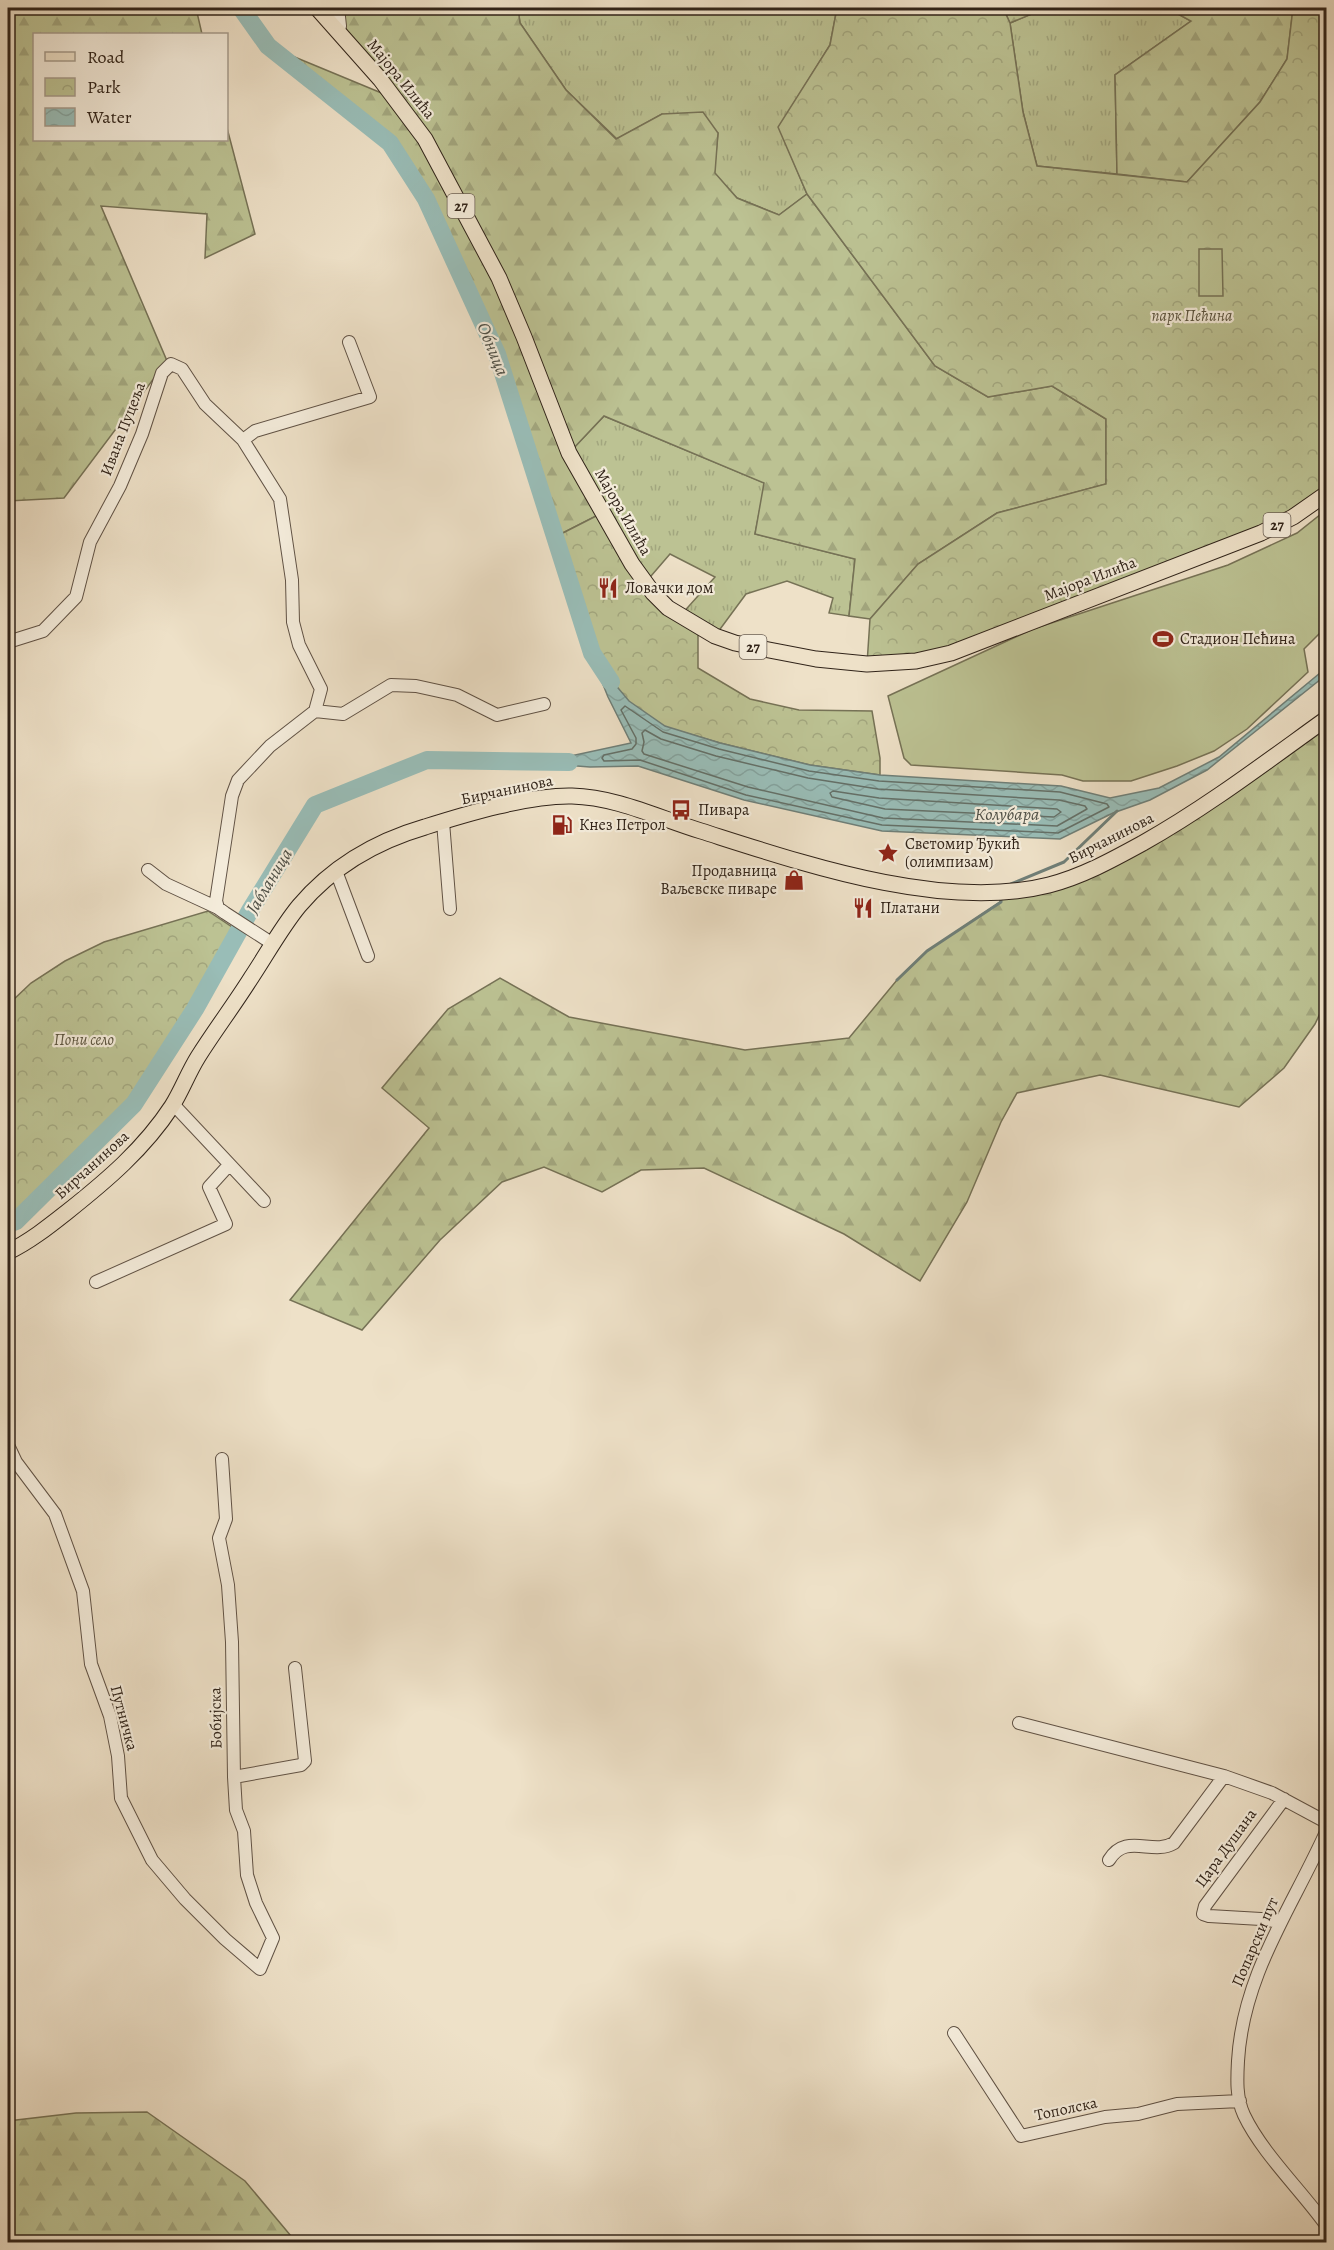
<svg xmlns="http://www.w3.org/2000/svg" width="1334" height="2250" font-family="Alegreya,serif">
	<defs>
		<pattern id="grass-tufts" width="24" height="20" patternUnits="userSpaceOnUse" patternTransform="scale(1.5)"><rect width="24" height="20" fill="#bcc293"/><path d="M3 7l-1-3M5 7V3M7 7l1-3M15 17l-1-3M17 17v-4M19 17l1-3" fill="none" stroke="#a2a67e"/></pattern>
		<pattern id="forest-firs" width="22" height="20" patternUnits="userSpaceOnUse" patternTransform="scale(1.5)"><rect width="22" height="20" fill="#bcc293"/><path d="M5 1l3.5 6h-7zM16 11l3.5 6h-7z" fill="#a2a67e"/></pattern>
		<pattern id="park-crowns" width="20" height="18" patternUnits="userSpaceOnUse" patternTransform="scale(1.5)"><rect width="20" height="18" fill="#bcc293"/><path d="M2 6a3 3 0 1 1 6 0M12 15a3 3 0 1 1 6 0" fill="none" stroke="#a2a67e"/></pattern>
		<pattern id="water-waves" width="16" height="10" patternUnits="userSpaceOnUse" patternTransform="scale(1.5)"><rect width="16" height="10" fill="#99bdb7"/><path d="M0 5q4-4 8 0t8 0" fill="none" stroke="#84a29d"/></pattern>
	</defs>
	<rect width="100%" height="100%" fill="#eee1c8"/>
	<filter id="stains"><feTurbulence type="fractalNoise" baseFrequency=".00333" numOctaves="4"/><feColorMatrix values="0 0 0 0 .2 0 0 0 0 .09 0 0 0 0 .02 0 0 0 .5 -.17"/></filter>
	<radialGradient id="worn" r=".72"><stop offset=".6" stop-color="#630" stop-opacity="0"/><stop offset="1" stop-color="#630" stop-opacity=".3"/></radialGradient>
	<path fill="url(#grass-tufts)" stroke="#767256" stroke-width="1.5" d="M518,8h319l-7,37 -51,82 28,67 -28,21 -42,-17 -23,-25 4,-40 -56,-19 -45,25 -51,-49 -46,-67z
		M1046,8h121l24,13 -76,54 2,99 -80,-8 -14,-54 -13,-89z
		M604,416l161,67 -10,51 100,25 -6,57 -20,-3 4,-15 -46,-17 -41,13 -31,42 -35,-20 35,-39 -45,-23 -25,29 -76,-130z"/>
	<path fill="url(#forest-firs)" stroke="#767256" stroke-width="1.5" d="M8,8h188l6,26h-168v106h192l1,-12 28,106 -50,24 2,-44 -106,-8 66,155 -103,137 -56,3z
		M317,8h201l2,15 46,67 50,49 46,-25 41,-2 15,21 -3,40 22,25 42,17 28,-21 128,172 53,31 64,-11 54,33v65l-109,29 -79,51 -48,55 -21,-3 6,-57 -100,-25 9,-51 -160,-67 -35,37 33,60 -47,24 -25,-84 -33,-99 -71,-155 -36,-56 -122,-97 128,53z
		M1003,8h43l-36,15z
		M1167,8h126l-6,51 -27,43 -73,80 -70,-8 -2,-99 76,-54z
		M1326,719v282l-11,23 -31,44 -45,39 -139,-32 -83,18 -16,29 -34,80 -47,79 -76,-47 -140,-66 -63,2 -39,22 -58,-25 -42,15 -62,58 -78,90 -72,-30 139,-172 -47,-40 66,-79 52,-31 69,39 176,33 104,-12 48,-58 30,-29 73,-49 1,-10 86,-20z
		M147,2112l98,69 51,61h-288v-121l68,-8z"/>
	<path fill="url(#park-crowns)" stroke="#767256" stroke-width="1.5" d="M837,8h166l7,15 13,89 14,54 150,16 73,-80 27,-43 6,-51h33v484l-36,26 -362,142 -61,4 3,-45 48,-55 79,-51 109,-29v-65l-54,-33 -64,11 -53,-31 -128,-172 -29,-67 52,-82z
		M602,513l36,61 60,54v40l52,31 49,11 73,1 8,47v17l-70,-10 -90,-22 -55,-16 -36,-25 -37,-45 -37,-120z
		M208,911l30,20 -43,78 -61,95 -118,117 -8,3v-215l2,-6 21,-20 34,-22 39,-19z"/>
	<path fill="#bcc293" stroke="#767256" stroke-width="1.5" d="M1199,249h23l1,47h-24z
		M1326,510v117l-22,22 4,23 -61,57 -33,22 -37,15 -46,15h-48l-21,-6 -151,-10 -7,-7 -16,-62 145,-67 195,-64 69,-32z"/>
	<path fill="url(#water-waves)" stroke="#6f7f78" stroke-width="1.5" d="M592,657l37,44 36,25 55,17 90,22 70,10 181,11 49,12 49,-10 60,-31 107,-89v7l-119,95 -57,30 -37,13 -53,26 -178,-8 -138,-31 -106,-34 -48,1 -52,-4 93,-20 -23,-46z"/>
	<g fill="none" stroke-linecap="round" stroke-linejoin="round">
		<path stroke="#647068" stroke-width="1.5" d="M625,706l38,26 56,17 90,22 70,10 181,11 47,12 2,3 -51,26 -176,-8 -136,-30 -106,-35 -36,1 -2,-3 2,-3 28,-6 4,-5v-6l-15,-28z
			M645,730l16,9 55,17 92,22 70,11 181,11 26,6 2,3 -30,17 -174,-8 -135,-31 -104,-33 -2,-3 2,-9 -2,-9z
			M833,791l46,7 178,11 4,3 -7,5 -169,-8 -53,-12 -2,-4z"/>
		<path stroke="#6f7f78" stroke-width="3" d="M1011,884l53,-22 53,-51
			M897,980l30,-29 74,-49v-6"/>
		<path stroke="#99bdb7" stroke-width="18" d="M241,8l27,38 122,97 36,56 71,155 95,299 19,29
			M8,1224l8,-3 118,-117 61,-95 56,-100 64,-104 112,-45 142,2"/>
		<g stroke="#605245" stroke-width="14">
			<path id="minor" d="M338,32l2,-6 -2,-18
				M243,440l12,-9 115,-34 -21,-55
				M8,642l35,-11 33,-34 14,-55 30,-56 22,-52 20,-61 9,-9 11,5 23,35 38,36 37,59 12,81 1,42 6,23 22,44 -6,22 -45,35 -32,34 -6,16 -16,105 2,7 7,5 48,31
				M315,711l28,3 48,-29 25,1 41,9 40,20 47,-11
				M443,822l7,87
				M148,870l18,14 52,24
				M336,871l32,85
				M173,1104l91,97
				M96,1282l130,-58 -17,-37 20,-22
				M8,1445l8,17 39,52 28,77 8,73 19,52 8,40 3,42 31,62 33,39 40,40 35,30 13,-31 -17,-35 -9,-28 -3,-44 -8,-21 -2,-33 -2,-135 -4,-57 -9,-47 7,-19 -4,-60
				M1019,1723l205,53 48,17 54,29
				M234,1777l67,-12 4,-4 -10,-93
				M1326,1832c-34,76 -83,142 -88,229 -1,18 -2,37 6,54 18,38 57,75 82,110
				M1109,1860c17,-28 43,-4 65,-17l50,-67
				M1280,1922l-19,-3 -52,-3 -6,-2 2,-8 79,-107
				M954,2033l67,103 84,-19 33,-3 39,-10 63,-3"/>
		</g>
		<g stroke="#302319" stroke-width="17">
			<path id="major" d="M317,8l63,71 45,60 74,139 25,59 45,116 63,111 21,29 15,15 47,28 20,7 34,7 47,9 51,5 49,-3 35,-8 310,-120 32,-16 33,-23
				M8,1252c21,-10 40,-25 59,-40 39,-31 77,-63 105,-106 10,-16 16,-33 26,-49 17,-27 36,-52 53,-79 16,-24 30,-50 48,-72 33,-39 78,-65 126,-79 41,-13 104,-32 147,-31 44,1 87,22 129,35 101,32 242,81 348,54 34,-9 63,-25 94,-42 64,-36 123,-81 183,-124"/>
		</g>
		<use href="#minor" stroke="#f4ecdb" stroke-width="12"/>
		<use href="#major" stroke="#eee1c8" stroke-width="15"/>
	</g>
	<defs>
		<g id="restaurant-bare" transform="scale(1.62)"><path d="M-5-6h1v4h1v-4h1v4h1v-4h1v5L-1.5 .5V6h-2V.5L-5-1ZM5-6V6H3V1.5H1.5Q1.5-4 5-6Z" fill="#8f2418" stroke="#f4ecdb" stroke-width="2.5" paint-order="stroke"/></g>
		<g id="stadium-bare" transform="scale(1.62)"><path d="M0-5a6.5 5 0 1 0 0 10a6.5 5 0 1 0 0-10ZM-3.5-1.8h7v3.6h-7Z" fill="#8f2418" stroke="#f4ecdb" stroke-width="2.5" paint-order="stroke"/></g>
		<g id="bus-bare" transform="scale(1.62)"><path d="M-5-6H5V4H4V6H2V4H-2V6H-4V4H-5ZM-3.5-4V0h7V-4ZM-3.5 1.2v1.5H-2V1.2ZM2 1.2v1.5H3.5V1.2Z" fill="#8f2418" stroke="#f4ecdb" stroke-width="2.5" paint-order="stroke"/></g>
		<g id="fuel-bare" transform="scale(1.62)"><path d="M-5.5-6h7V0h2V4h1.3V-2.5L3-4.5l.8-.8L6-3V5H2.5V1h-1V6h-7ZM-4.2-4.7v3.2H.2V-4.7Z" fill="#8f2418" stroke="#f4ecdb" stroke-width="2.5" paint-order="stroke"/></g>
		<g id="sight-bare" transform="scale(1.62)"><path d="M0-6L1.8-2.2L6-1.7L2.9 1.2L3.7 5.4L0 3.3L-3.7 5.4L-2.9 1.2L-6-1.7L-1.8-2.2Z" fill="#8f2418" stroke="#f4ecdb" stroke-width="2.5" paint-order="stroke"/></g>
		<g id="shop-bare" transform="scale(1.62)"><path d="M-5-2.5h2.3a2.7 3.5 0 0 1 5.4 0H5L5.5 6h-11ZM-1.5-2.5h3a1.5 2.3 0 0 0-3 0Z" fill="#8f2418" stroke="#f4ecdb" stroke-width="2.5" paint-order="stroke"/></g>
	</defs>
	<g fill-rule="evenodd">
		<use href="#restaurant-bare" x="608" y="588"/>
		<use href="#stadium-bare" x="1163" y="639"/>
		<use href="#bus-bare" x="681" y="810"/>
		<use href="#fuel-bare" x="562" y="825"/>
		<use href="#sight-bare" x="888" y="853"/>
		<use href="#shop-bare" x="794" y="880"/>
		<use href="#restaurant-bare" x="863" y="908"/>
	</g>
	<g text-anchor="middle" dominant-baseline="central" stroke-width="4.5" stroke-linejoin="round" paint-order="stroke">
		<g fill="#f4ecdb" stroke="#6b5f53" stroke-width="1.5">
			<rect x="447.5" y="194" width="27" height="24" rx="4.5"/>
			<rect x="1263.5" y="513" width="27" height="24" rx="4.5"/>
			<rect x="739.5" y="635" width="27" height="24" rx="4.5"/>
		</g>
		<g font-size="15" font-weight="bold" fill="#302319">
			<text x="461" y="206">27</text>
			<text x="1277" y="525">27</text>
			<text x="753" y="647">27</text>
		</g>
		<g font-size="16" fill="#302319" stroke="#f4ecdb">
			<text transform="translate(401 79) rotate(51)">Мајора Илића</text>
			<text transform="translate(123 429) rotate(-69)">Ивана Пуцеља</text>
			<text transform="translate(623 512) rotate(60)">Мајора Илића</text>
			<text transform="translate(1090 579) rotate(-21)">Мајора Илића</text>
			<text transform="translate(507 790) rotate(-12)">Бирчанинова</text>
			<text transform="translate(1111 838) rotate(-27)">Бирчанинова</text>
			<text transform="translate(92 1165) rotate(-42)">Бирчанинова</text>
			<text transform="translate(124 1718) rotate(75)">Путничка</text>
			<text transform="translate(216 1718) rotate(-91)">Бобијска</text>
			<text transform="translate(1226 1848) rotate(-54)">Цара Душана</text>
			<text transform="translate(1255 1942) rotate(-67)">Попарски пут</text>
			<text transform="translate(1066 2109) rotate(-12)">Тополска</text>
		</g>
		<g font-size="16" font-style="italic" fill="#5a533e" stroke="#f4ecdb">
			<text x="1192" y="316">парк Пећина</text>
			<text x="84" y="1040">Пони село</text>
		</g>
		<g font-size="16" fill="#302319" stroke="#f4ecdb" text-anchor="start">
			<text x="625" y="588">Ловачки дом</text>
			<text x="1180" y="639">Стадион Пећина</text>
			<text x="698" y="810">Пивара</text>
			<text x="579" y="825">Кнез Петрол</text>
			<text x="905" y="844">Светомир Ђукић<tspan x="905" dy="18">(олимпизам)</tspan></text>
			<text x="777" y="871" text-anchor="end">Продавница<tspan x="777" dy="18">Ваљевске пиваре</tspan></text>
			<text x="880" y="908">Платани</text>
		</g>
		<g font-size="18" font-style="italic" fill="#505148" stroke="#f4ecdb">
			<text transform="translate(493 349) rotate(68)">Обница</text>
			<text x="1007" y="814">Колубара</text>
			<text transform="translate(269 881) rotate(-59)">Јабланица</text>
		</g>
	</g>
	<rect width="1334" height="2250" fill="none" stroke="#eee1c8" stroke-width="30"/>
	<rect x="9" y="9" width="1316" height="2232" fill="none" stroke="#302319" stroke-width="3"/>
	<rect x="15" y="15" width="1304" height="2220" fill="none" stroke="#302319" stroke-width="1.5"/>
	<rect x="33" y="33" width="195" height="108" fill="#f4ecdb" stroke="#a69c8d" stroke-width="1.5"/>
	<rect x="45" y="52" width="30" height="9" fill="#eee1c8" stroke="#a69c8d" stroke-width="1.5"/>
	<text x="87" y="63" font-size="18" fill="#302319">Road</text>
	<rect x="45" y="78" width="30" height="18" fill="url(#park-crowns)" stroke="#a69c8d" stroke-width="1.5"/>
	<text x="87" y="93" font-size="18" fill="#302319">Park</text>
	<rect x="45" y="108" width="30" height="18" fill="url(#water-waves)" stroke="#a69c8d" stroke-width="1.5"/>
	<text x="87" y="123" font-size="18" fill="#302319">Water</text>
	<rect width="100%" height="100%" filter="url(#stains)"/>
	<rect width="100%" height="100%" fill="url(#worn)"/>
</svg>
